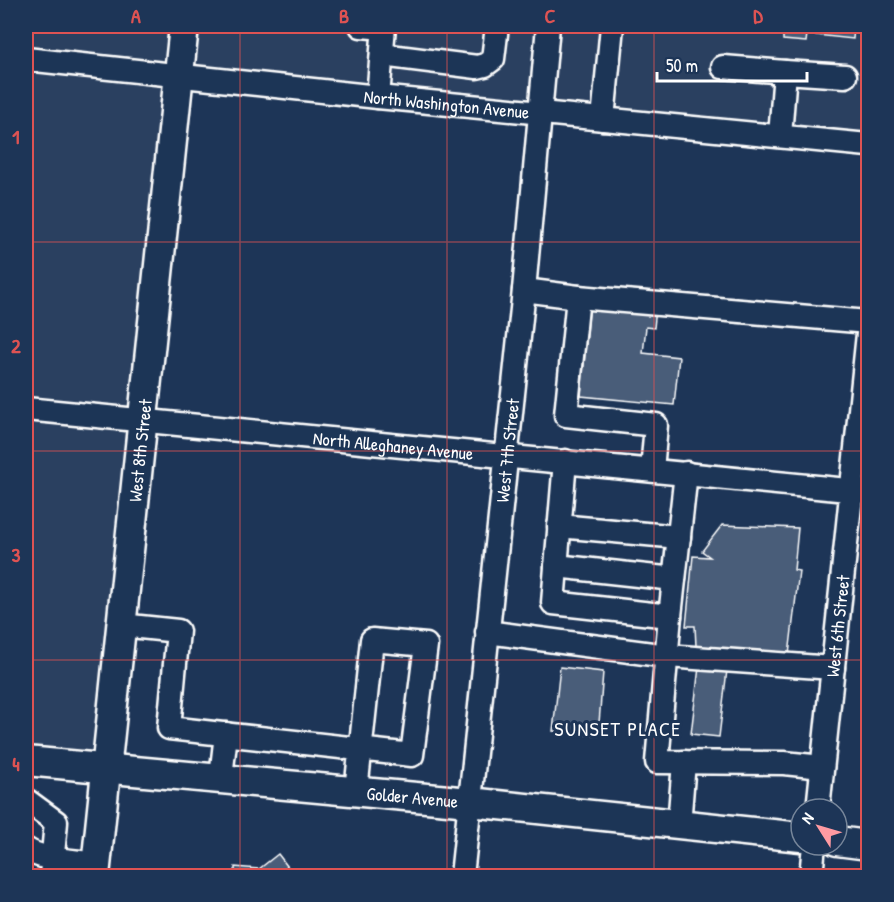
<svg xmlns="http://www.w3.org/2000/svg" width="894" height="902" font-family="'Patrick Hand',sans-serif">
	<rect width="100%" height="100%" fill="#1d3557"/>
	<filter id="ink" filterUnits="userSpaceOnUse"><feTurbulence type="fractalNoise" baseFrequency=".0167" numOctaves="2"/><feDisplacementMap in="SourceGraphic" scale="12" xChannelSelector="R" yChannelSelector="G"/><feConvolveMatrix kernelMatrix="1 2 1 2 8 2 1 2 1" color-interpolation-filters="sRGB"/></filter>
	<g filter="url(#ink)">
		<path fill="#2a4161" d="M26,26h842v119l-686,-67 -70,689 -86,-8z"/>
		<path fill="#4a5d79" stroke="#fff" stroke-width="1.5" d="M714,26h140l-1,13 -46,-5 -1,8 -23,-2v-5l-69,-7z
			M590,302l66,6 -2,20 -8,-1 -3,26 36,4 -5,48 -93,-9z
			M722,525l76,3 -4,42 5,1 -10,84 -93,-9 -1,-20h-9l7,-70 17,1 -8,-6z
			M560,667l43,5 -5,64 -45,-5z
			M699,667l28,3 -8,67 -28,-3z
			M278,854l13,17 11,1v4h-80v-1l13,1v-9l24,2z"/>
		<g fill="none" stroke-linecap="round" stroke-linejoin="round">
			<g stroke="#fff" stroke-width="27">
				<g id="minor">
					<path d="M361,26l23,2"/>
					<path d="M382,55l95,12 8,-2 8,-6 4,-33"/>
					<path id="s1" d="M26,59l352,38 490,48"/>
					<path d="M723,67l62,5"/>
					<path d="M378,97l6,-71"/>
					<path d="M603,119l9,-93"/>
					<path d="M780,136l5,-64 60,4"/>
					<path d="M524,290l54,7 -12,118 90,10 -4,45"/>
					<path d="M578,297l290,25"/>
					<path id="s2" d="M26,409l842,83"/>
					<path d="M565,461l-12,142 117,13 16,-143"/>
					<path d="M559,526l120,11"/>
					<path d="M556,566l118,13"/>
					<path d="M670,616l-13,146 127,1 38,4"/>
					<path d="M121,625l57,6 -9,97c81,9 162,18 243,27l14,-110 -54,-5 -16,151"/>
					<path d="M487,632l180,24 166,12"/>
					<path d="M221,777l5,-43"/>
					<path d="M26,800l30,22 -5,54"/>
					<path id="s3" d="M818,809l50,-475"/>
					<path d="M679,825l5,-63"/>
					<path d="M26,849c14,11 51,12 70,15"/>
					<path id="s4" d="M462,876l62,-586 24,-264"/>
					<path d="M811,876l3,-31"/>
				</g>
			</g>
			<g stroke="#fff" stroke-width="33">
				<g id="major">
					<path id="s5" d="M26,761l444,41 331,35"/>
					<path d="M837,841l31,4"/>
					<path id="s6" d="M95,876l89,-850"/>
				</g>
			</g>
			<use href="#minor" stroke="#1d3557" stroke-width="22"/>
			<use href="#major" stroke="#1d3557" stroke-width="28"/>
		</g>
	</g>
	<path fill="none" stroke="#de5353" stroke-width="1.5" stroke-opacity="0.55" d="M240,26v850M447,26v850M654,26v850M26,242h842M26,451h842M26,660h842"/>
	<g text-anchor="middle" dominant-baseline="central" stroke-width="6" stroke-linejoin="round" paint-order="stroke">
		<g font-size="18" fill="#fff" stroke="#1d3557">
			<text stroke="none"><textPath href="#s1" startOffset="423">North Washington Avenue</textPath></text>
			<text stroke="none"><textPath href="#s2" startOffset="369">North Alleghaney Avenue</textPath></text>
			<text stroke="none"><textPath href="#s6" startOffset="428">West 8th Street</textPath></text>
			<text stroke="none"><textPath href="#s4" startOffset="428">West 7th Street</textPath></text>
			<text stroke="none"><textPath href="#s3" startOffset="184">West 6th Street</textPath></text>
			<text stroke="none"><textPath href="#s5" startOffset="388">Golder Avenue</textPath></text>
		</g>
		<g font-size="20" letter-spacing="1.5" fill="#fff" stroke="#1d3557">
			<text x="618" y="728">SUNSET PLACE</text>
		</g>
	</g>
	<rect width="894" height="902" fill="none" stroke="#1d3557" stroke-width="66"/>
	<g transform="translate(819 827) rotate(307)"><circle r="28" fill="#1d3557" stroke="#77869a" stroke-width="1.5"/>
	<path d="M0-4.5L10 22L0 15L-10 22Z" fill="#ff9aa2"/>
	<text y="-9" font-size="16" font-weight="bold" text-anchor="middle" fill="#ffffff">N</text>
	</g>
	<path d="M657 72v9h150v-9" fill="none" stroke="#ffffff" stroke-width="3"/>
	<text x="666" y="72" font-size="18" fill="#ffffff" stroke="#1d3557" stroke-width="4.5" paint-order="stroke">50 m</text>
	<rect x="33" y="33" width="828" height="836" fill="none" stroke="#de5353" stroke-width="2"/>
	<g font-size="20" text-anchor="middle" font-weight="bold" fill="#de5353">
		<text x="136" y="23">A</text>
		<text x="344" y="23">B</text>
		<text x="550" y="23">C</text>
		<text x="758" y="23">D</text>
		<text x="16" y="144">1</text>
		<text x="16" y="353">2</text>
		<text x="16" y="562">3</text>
		<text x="16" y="771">4</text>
	</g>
</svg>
